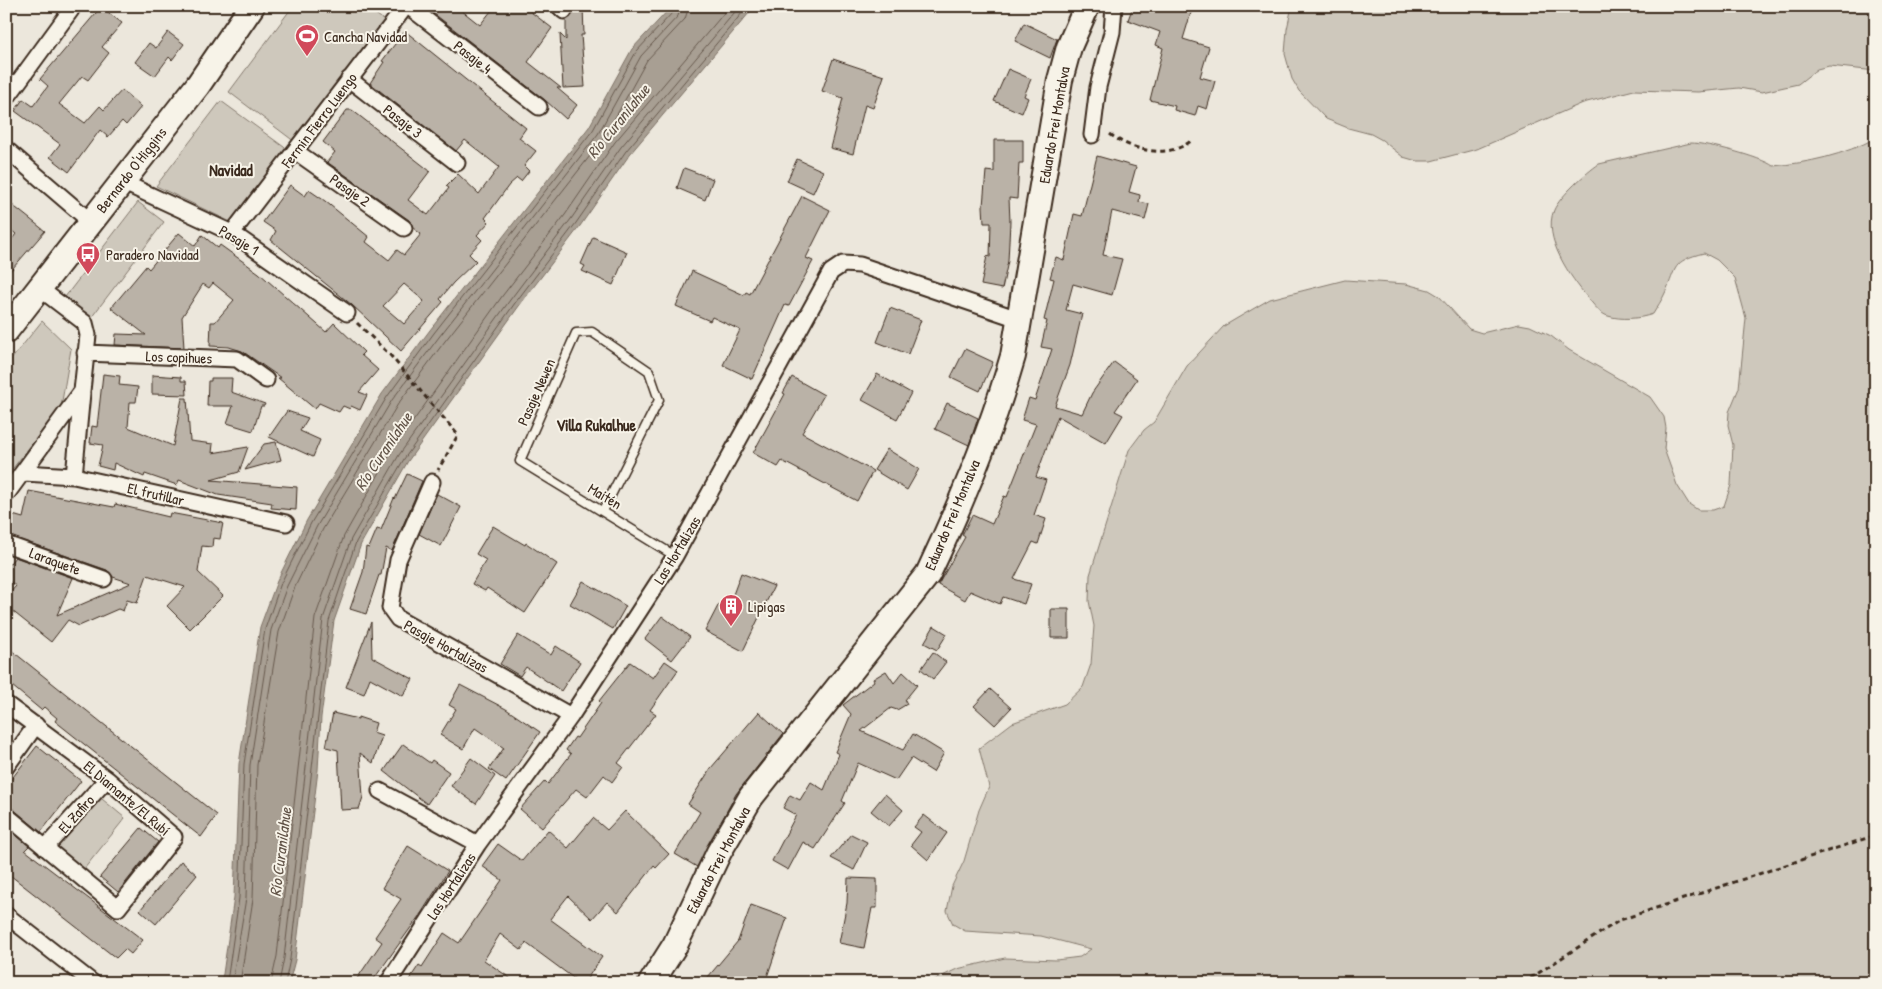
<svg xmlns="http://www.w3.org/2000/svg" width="1882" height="989" font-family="'Patrick Hand',sans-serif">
	<rect width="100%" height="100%" fill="#ece7dc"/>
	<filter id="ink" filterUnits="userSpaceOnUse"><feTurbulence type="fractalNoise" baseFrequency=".02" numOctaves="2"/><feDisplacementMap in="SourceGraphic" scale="10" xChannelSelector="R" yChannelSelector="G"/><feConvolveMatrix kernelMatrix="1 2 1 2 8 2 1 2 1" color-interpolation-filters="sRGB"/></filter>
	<g filter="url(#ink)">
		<path fill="#cec8bc" stroke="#84796d" d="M293,6h72l20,15 -90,121 -66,-50z
			M1292,6h584v65l-47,-5 -12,3 -19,15 -36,8 -23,-4 -41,4 -64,-2 -51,13 -106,46 -46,12h-14l-14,-4 -21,-17 -11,-6 -23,-6 -22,-9 -27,-28 -7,-12 -7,-25 2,-25z
			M221,101l67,49 -53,74 -79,-38z
			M1876,138v845h-948l29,-14 48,-11 51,2 24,-3 11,-8 -50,-13 -76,-5 -12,-7 -6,-13 5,-25 12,-25 15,-51 10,-23 -10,-39 33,-25 53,-19 18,-17 8,-23 3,-38 -5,-25 1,-26 39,-125 15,-20 10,-8 33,-56 37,-40 46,-27 75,-19 61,4 23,6 10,6 30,33 13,4 37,-9 11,2 21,10 18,14 81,47 14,20 2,11 -2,21 13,36 12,19 9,6h15l11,-4 7,-21 2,-40 -5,-20 1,-13 10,-24 7,-70 -11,-40 -18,-18 -13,-7c-33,8 -27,15 -39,40 -3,7 -8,14 -12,21 -14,5 -32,6 -45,2 -8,-2 -15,-12 -20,-18 -17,-20 -46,-60 -34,-88 6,-14 33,-38 45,-46l92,-21c16,0 70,14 82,23 35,-3 71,-11 103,-28z
			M138,202l26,20 -73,96 -26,-21z
			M42,321l29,28 -10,58 -55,70v-111z
			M96,794l29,24 -41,51 -30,-24z"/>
		<path fill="#a89f93" stroke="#7c7064" d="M672,6h83l-125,148 -50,72 -61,80 -111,155 -47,83 -27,77 -13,96 -3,53 -23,190 -6,23h-69l3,-9 11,-77 5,-133 21,-137 17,-46 30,-61 75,-126 48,-64 159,-203 43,-78z"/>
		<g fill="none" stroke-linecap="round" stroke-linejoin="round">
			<path stroke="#67594d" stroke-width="1" d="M225,983l3,-8 11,-77 5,-134 21,-135 16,-46 30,-60 76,-126 47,-64 159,-203 43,-78 37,-40 2,-6
				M232,983l14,-85 4,-133 21,-135 16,-44 30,-60 75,-126 47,-63 159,-203 43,-78 37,-40 3,-10
				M240,983l13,-84 4,-134 22,-133 15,-43 29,-60 75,-125 47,-63 159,-203 43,-78 38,-41 4,-13
				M271,983l6,-27 38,-338 29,-82 48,-85 111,-156 62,-80 50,-73 115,-136
				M279,983l5,-25 39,-339 28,-80 48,-84 111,-155 61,-81 50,-72 119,-141
				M285,983l5,-24 39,-338 27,-79 48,-83 111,-156 61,-80 50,-72 122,-145"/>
		</g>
		<path fill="#bab2a7" stroke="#3b2a1e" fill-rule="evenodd" d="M424,6h32l24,19 15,-19h28l29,22 -24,34 33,26h-4l20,17 -11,14 -21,-19z
			M572,6h11l1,29h-3l4,52 -22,1 -3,-54 6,6v-20l7,-6z
			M1133,6h60l-10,33 26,8 -9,30 15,4 -8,28 -9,-3 -3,10 -21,-6 1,-4 -25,-6 13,-52 -7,-3 4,-13 -32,-12z
			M101,7l21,16 -20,24 7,6 -21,27 -6,-4 -23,28 26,19 15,-17 4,4 18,-20 19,17 -15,18 -4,-4 -14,16 -8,-7 -31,42 -19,-15 10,-13 -45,-33 8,-12 10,7 15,-20 -8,-7z
			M1024,23l33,16 -7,19 -35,-17z
			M405,31l121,97 -7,10 17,13 -12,15 5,5 -8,10 -4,-3 -8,7 -24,33 4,4 -12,13 5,5 -13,14 7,7 -23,22 -13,16 3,3 -42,49 -49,-46 -81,-65 5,-9 -13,-9 27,-37 15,11 4,-6 16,11 44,36 -3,5 23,18 8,-10 7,5 17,-21 -8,-6 -4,-8 -82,-58 8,-10 -12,-10 24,-32h5l78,61 -22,29 20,15 21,-27 -3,-2 12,-12 21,20 20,-27 -34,-27 -9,11 -86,-68 14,-21 -2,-1zM404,284l20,17 -20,23 -21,-18z
			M168,32l16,12 -12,16 -3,-3 -14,19 -20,-14 14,-19 7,5z
			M833,59l51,17 -11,32 -8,-3 -12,49 -23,-6 13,-50 -21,-7z
			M1008,69l23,10 -7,17 4,2 -6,15 -28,-12z
			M994,140h29v23h-4l-2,36 -8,-1 1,24 -2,39 -6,28 -21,-4 6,-29 3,1 1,-34h-7l-1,-17 3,-35 8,1z
			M1097,156l39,11 -7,25 11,3 -1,7 10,2 -4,16 -33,-9 -9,44 19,4 -10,36 -39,-11 -7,26 16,4 -12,51 -15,41 27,8 10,-21 22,-31 23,17 -22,32 8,4 -17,28 -48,-27 -22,61 10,3 -12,35 12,4 -8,25 -5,-2 -19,37 17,5 -7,20 -21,-7 -3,7 -30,-13 -5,9 -27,-15 27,-48 -3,-2 10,-20 20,9 12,-28 3,1 29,-73 -14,-4 7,-22 6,2 17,-51 -11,-2 6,-26 -3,-1 10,-41 -4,-1 6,-21 8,3 10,-46 8,2z
			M797,159l26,12 -10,22 -26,-12z
			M684,168l29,11 -8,21 -28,-12z
			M802,196l28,14 -24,48 7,3 -24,45 -4,-1 -33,74 -29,-14 17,-35 -28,-13 -2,4 -34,-15 16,-35 52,24 2,-3 4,2z
			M6,200l39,31 -39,45v-29l10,-13 -10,-8z
			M179,233l16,13 7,-11 16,13 2,-3 39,28 67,59 8,-9 30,29 -3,3 17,15 -19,22 8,3 -7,15 -9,-4 -1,3 -7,-3 -4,6 -20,-9 -4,6 -37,-31h3l-39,-27 -13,-4 -19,-1 1,-24h4l19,-22 -21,-17 -4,5 -6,-4 -21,33 2,31 -69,-3 1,-11 30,1 -35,-27 35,-42 3,3z
			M593,237l34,15 -14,33 -31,-14 3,-5 -4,-2z
			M890,308l31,12 -13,34 -31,-12z
			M965,349l28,13 -13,29 -29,-14z
			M103,374l17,2 -1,9 19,2 -2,15h-6l-2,25 45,19 9,-48h5l3,43 23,3 -1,9 36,-6 -9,25 -28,8 86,7 -1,23 -25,-2 1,-5 -54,-8 -39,-15 -2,5 -32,-11 -1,3 -30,-14 -1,7 -15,-4 5,-21 -13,-2 2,-17 5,1z
			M877,374l34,19 -14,26 -35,-19z
			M152,375l29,2v4h5l1,14 -35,-1z
			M792,377l32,18 -22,38 71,38 -16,30 -75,-40 -4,6 -25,-14 32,-59 -2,-1z
			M211,378h21l-1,14 34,12 -1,2h-3l-8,25 -26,-8 6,-17h-26l1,-25h3z
			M947,403l31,15 -9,27 -34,-16z
			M287,411l21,7 -8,13 20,9 -7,17 -44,-20z
			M276,442l5,18 -36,10 19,-26z
			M887,449l32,20 -12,21 -33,-20z
			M407,474l15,7 -30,70 -6,-3 -5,27h-2l-13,39 -16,-5 13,-37 3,-25 3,1 8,-19 4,1 13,-32 1,1z
			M29,491l85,16 1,-3 54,13 1,-4 53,10 -3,16 -7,-1 -1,9 -10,-1 -4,26 25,24 -33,33 -23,-23 18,-19 -38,-12 -10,28 -10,-3 -4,11 -5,-2 -39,17 -11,-6 -17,22 -45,-36v-9l10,-11 -10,-7v-11l9,-11 58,21 -16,37 74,-32 -18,-6 -6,-7 -101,-35v-22l17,5z
			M437,494l24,13 -20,39 -22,-12z
			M493,526l32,19 1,-2 31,21 -32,49 -38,-25 -2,3 -13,-7 14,-24 -10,-6z
			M741,573l33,13 -31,65 -38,-20 14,-27 9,4z
			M583,581l43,25 -13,23 -43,-25z
			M1051,609h18v29h-18z
			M662,616l28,21 -18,23 -27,-21z
			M371,622l1,35 41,22 -10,17 -33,-18 -6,16 -18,-7z
			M934,626l13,8 -10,16 -13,-7z
			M518,635l33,20 5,-9 24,16 -19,29 -35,-24 -6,9 -20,-12z
			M6,646l211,169 -16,22 -141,-112 -5,-4 2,-3 -13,-11 -3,3 -35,-29z
			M933,652l13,10 -13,17 -12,-10z
			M665,661l13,9 -28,40 6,4 -38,49 5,4 -11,15 -8,-7 -17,22 -11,-8 -34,39 -22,-19 25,-28 3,3 23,-30 -5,-4 9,-13 2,1 24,-35 -2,-2 31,-39 23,16z
			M886,671l8,12 9,-11 14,13 -12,15 2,4 -10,6 -6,-2 -30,23 42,19 10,-16 31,19 -11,19 -22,-14 -15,22 -38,-17 -16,38 3,2 -30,46 -12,-7 -15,28 -16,-9 24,-46 -13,-7 7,-13 10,5 11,-18 13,8 15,-36 -4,-2 16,-38 -8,-9 31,-24 -1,-2z
			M460,685l46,24 34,23 -34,49 -17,-12 15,-21 -29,-20 -12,21 -23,-14 16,-26 -7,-4z
			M990,689l21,19 -16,17 -21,-19z
			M759,712l24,22 -47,60 -39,73 -22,-13 25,-42 -12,-8 23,-36z
			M333,713l25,6v-2l18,6 -3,10 9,3 -9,27 -13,-10 3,44 -4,12 -18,1 -3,-60 -12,-3z
			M403,744l27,19 2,-3 17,12 -22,32 -43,-33z
			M37,746l44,35 -40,51 -29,-24 -6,-2v-20z
			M471,758l24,18 -19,28 -25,-18z
			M885,794l18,16 -14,16 -18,-15z
			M625,811l44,43 -13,14 -2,-2 -36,46 -11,-10 -15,17 -24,-23 -18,23 52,38 -18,26h-4l-54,-40 -5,7 -21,-16 -16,26 33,23h-110l12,-18 3,2 22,-34 15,10 43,-63 -20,-14 16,-22 24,17 26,-31 20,18 25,-30 14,12z
			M924,815l23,18 -19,27 -17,-15 10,-13 -7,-5z
			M6,827l23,19 -4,4 5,4 113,86 -12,14 -6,-5 -9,9 -110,-86z
			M141,828l17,14 -40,50 -18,-15z
			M851,834l16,8 -13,28 -23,-12z
			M408,846l40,25 -26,41 -51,71h-17l28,-41 -7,-5 26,-38 -19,-11z
			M181,861l16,14 -41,49 -16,-14z
			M848,878l29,1v29h-5l-8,40 -25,-5 8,-40z
			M751,905l36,13 -22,65h-62l35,-42z"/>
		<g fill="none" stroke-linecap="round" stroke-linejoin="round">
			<g stroke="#3b2a1e" stroke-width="11">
				<path id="service" d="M603,511l56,-111 -10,-29 -57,-39 -16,1 -56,128 155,95"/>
			</g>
			<g stroke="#3b2a1e" stroke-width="19">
				<path id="minor" d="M408,6l131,101
					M559,6l5,5
					M349,79l108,84
					M6,99l65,-89
					M1092,135l6,-48 14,-55 2,-26
					M6,149l85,73
					M295,151l109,77
					M122,182l110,51 115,80
					M232,233l174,-227
					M85,353l152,6 29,21
					M24,473l50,3 212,47
					M74,476l8,-83
					M432,482l-34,78 -8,48 8,11 173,97
					M6,495l76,-104 6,-56 -3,-12 -46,-35
					M6,544l98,35
					M6,704l101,75 67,58 -56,71 -112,-93
					M6,767l30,-42
					M380,791l98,53
					M45,848l62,-69
					M6,915l87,68
					M388,983l90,-139 93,-128 104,-160 156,-284 12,-8 17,1 161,55"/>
			</g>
			<g stroke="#3b2a1e" stroke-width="28">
				<path id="primary" d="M6,331l192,-246 54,-79
					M651,983l24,-38 44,-93 32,-55 177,-223c33,-70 64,-144 85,-218l47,-276 9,-33 18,-41"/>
			</g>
			<path stroke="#3b2a1e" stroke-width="3" stroke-dasharray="5 4" stroke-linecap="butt" d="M1110,134c21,17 61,26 83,5
				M357,323l33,32 68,80 -20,35
				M1523,983l97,-63 256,-85"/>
			<use href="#service" stroke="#f7f3e8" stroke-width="8"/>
			<use href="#minor" stroke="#f7f3e8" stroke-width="15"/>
			<use href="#primary" stroke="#f7f3e8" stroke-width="24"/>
		</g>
	</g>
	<defs>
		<g id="stadium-pin" transform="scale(1.25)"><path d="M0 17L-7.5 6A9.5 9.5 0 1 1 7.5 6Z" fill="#d1495b" stroke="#f7f3e8"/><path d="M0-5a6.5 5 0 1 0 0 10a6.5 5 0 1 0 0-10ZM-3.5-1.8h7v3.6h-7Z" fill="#fff"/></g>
		<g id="bus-pin" transform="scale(1.25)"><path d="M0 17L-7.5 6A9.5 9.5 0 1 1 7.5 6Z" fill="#d1495b" stroke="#f7f3e8"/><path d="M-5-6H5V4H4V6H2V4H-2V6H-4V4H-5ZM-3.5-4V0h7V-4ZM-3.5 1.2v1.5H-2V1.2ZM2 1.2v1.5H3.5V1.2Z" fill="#fff"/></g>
		<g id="building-pin" transform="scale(1.25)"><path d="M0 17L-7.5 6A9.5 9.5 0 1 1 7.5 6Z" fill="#d1495b" stroke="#f7f3e8"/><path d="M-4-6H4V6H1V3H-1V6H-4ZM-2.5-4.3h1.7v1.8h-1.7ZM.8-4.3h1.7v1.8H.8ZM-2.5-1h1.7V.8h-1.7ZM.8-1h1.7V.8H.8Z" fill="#fff"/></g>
	</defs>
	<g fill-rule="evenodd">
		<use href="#stadium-pin" x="307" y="36"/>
		<use href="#bus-pin" x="88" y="254"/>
		<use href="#building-pin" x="731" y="606"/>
	</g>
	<g text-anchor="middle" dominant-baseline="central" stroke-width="4" stroke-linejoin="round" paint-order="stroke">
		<g font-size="15" fill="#3b2a1e" stroke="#f7f3e8" text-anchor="start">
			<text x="324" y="36">Cancha Navidad</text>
			<text x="106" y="254">Paradero Navidad</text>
			<text x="748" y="606">Lipigas</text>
		</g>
		<g font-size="15" fill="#3b2a1e" stroke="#f7f3e8">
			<text transform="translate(473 57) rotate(38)">Pasaje 4</text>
			<text transform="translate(319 120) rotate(-53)">Fermin Fierro Luengo</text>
			<text transform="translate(403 121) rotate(38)">Pasaje 3</text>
			<text transform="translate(1054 125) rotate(-80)">Eduardo Frei Montalva</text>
			<text transform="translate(131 170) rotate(-52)">Bernardo O'Higgins</text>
			<text transform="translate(350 190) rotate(35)">Pasaje 2</text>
			<text transform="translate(239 240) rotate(31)">Pasaje 1</text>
			<text transform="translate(179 357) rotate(2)">Los copihues</text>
			<text transform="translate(536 392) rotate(-66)">Pasaje Newen</text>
			<text transform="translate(156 494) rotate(13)">El frutillar</text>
			<text transform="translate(605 496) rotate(31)">Maitén</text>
			<text transform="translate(952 515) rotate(-67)">Eduardo Frei Montalva</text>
			<text transform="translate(677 550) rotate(-59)">Las Hortalizas</text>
			<text transform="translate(55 561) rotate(20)">Laraquete</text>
			<text transform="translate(446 646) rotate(29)">Pasaje Hortalizas</text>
			<text transform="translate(127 798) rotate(40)">El Diamante/El Rubí</text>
			<text transform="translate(76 814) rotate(-48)">El Zafiro</text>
			<text transform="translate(718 860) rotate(-62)">Eduardo Frei Montalva</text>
			<text transform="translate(451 886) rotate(-57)">Las Hortalizas</text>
		</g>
		<g font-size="16" font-style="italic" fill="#615347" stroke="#f7f3e8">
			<text transform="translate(618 121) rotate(-51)">Río Curanilahue</text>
			<text transform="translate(383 451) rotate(-56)">Río Curanilahue</text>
			<text transform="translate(280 852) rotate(-83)">Río Curanilahue</text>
		</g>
		<g font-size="16" font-weight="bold" fill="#3b2a1e" stroke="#f7f3e8">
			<text x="231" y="170">Navidad</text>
			<text x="596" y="425">Villa Rukalhue</text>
		</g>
	</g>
	<rect width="1882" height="989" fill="none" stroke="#f7f3e8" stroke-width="25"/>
	<rect x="12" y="12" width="1857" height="964" fill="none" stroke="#3b2a1e" stroke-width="2" filter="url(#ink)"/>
</svg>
